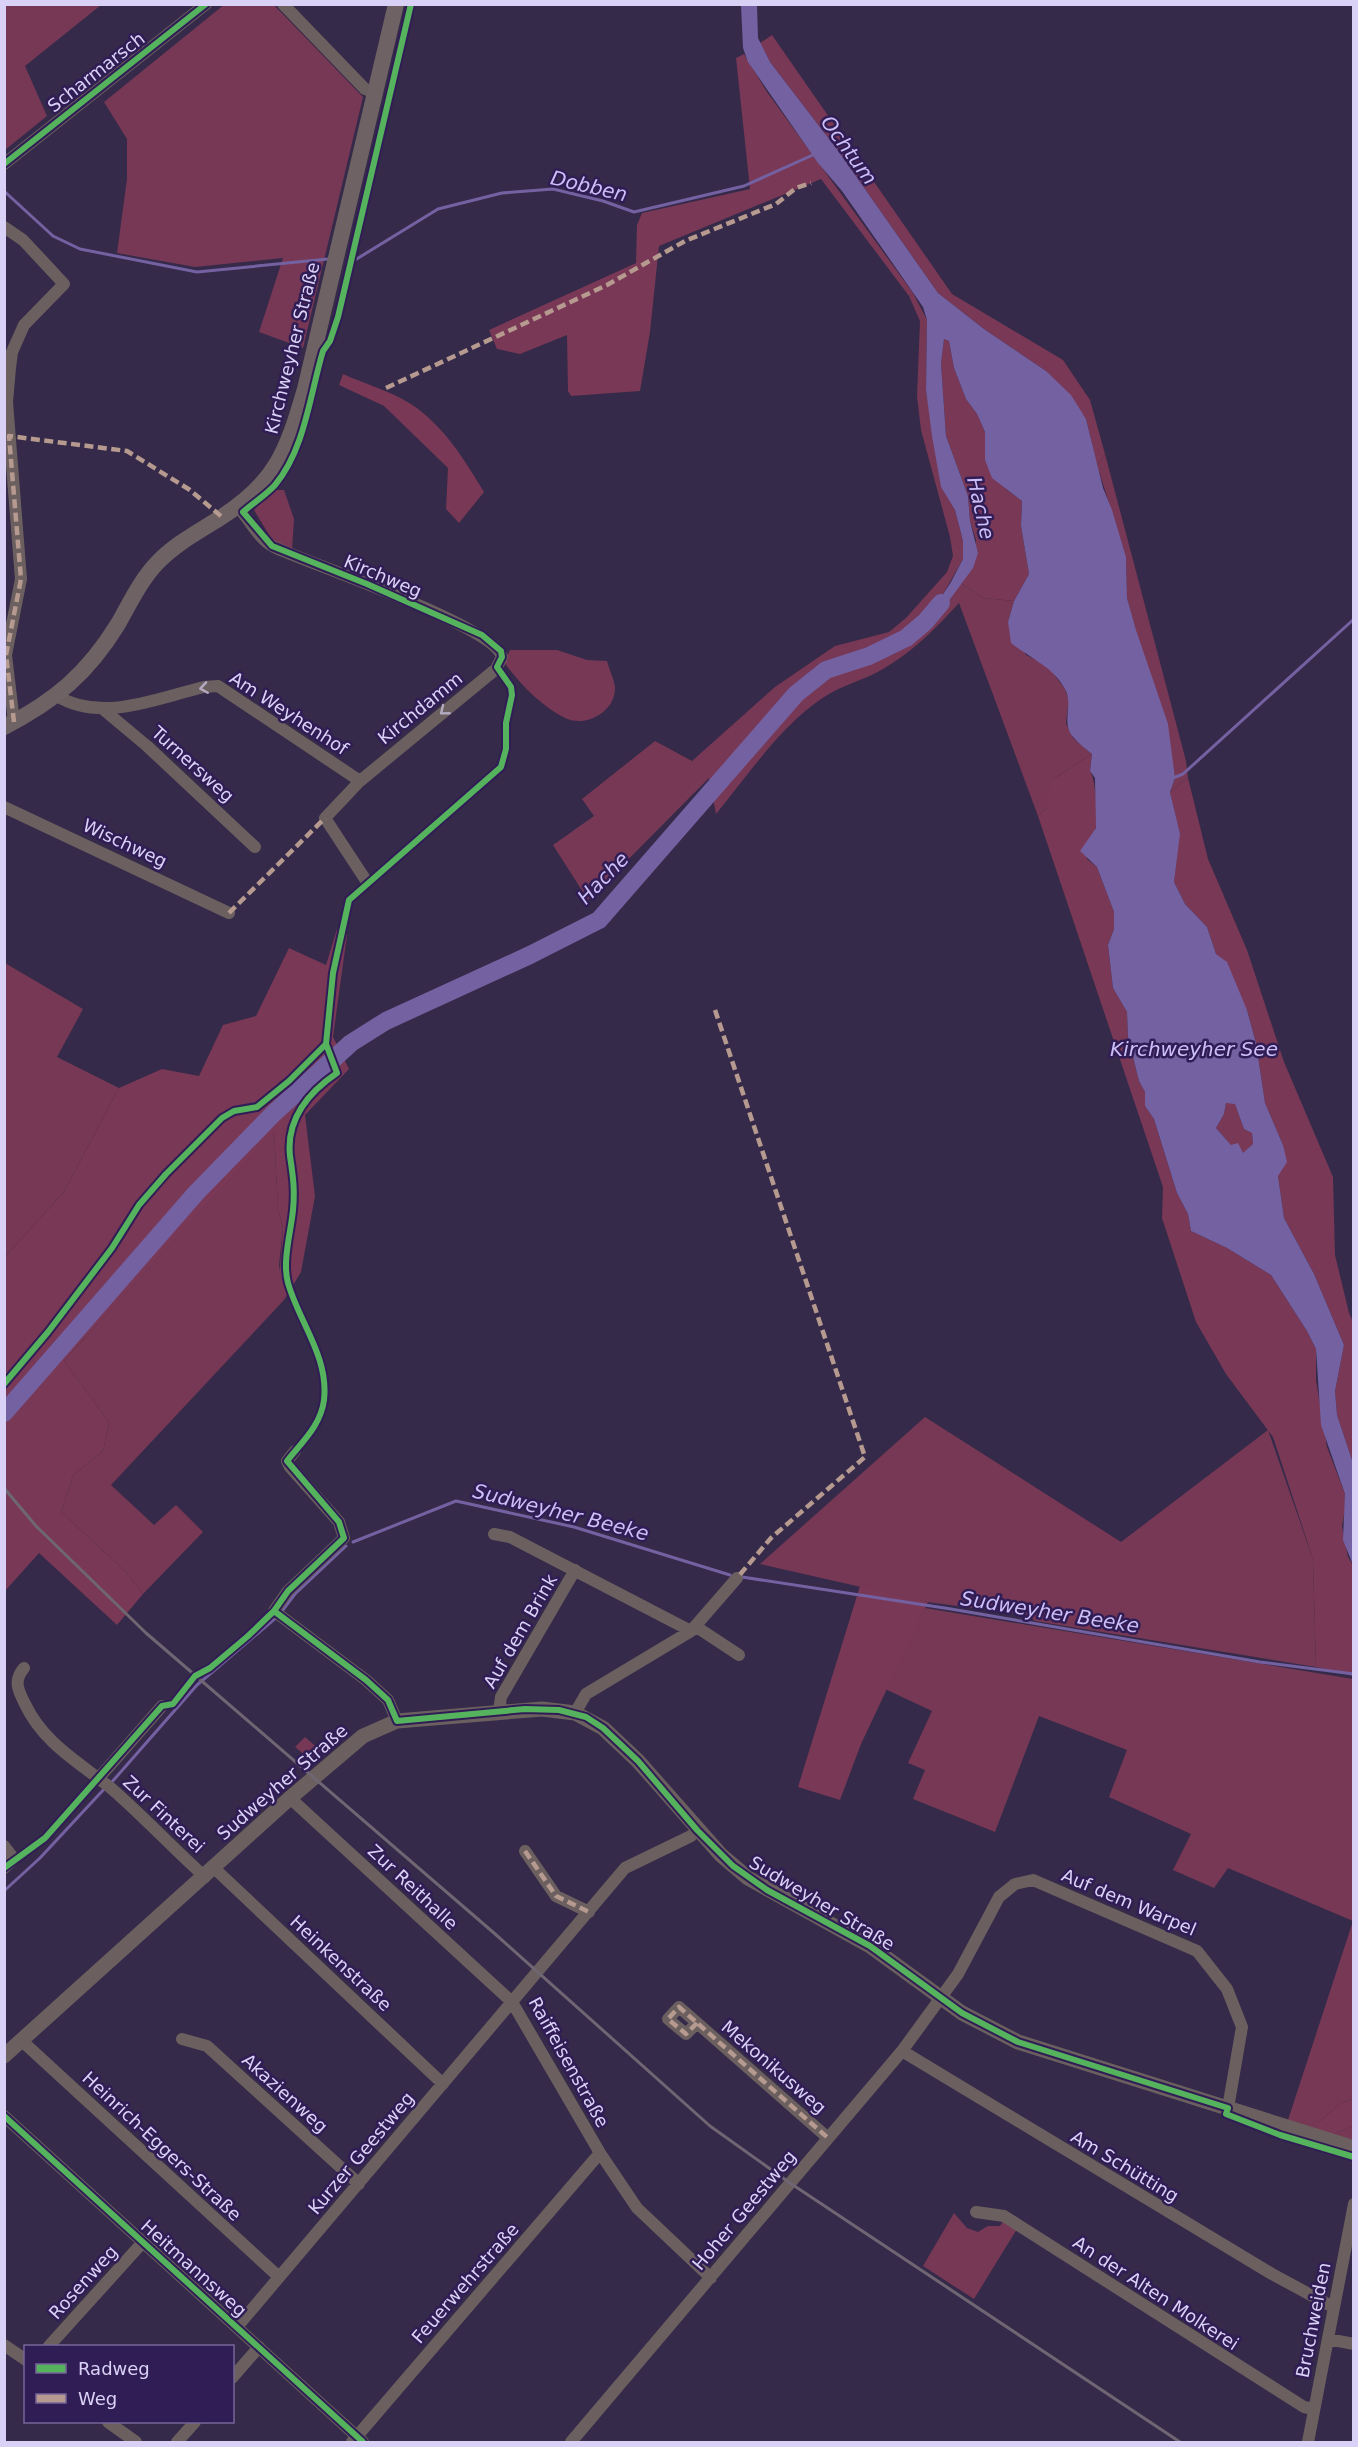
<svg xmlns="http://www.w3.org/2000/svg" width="1358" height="2447" font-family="'DejaVu Sans',sans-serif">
	<rect width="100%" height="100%" fill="#352a49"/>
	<path fill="#773855" d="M5,4l96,1 -76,61 22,50 -42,34z
		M225,4l49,1 89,92 -60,251 -44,-16 24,-74 -88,9 -78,-14 10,-74v-40l-23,-37z
		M913,293l14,27 -1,70 15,96 14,24 8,31v18l-21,37 6,6 13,-19 23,15 30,3 -6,21 18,33 21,10 18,24 4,11 -3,23 7,15 19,16 -38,25 -7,29 -9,8 -79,-213c-24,26 -45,48 -76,66 -20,12 -42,16 -62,30 -42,29 -73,76 -105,115l-7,-36 -121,122 -35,-55 41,-29 -12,-17 73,-58 37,20 83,-74 60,-41 54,-14 17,-14 41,-46 6,-16 -3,-19 -29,-107 -4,-34 3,-75 -11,-25z
		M1105,454l81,307 2,17 -18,14 5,-14 -3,-14 -45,-166 -1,-41 -29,-92z
		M271,490h13l10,29 -2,30 -18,-6 -20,-33z
		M510,650h47l30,10 20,1c2,8 7,18 8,26 1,25 -30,41 -50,31 -24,-12 -46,-35 -61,-56z
		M5,963l78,46 -26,48 62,31 -55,104 -59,65z
		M274,1130l4,79 5,18 -4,38 5,35 -173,185 43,40 22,-20 27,27 -60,62 -17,-22 -65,-60 12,-37 30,-24 6,-29 -45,-61z
		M925,1417l196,125 147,-112 45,129 3,108 -281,-46 -8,-6 -100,-13 -167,-38z
		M925,1608l428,71v420l-12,4 -23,20v7l-30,-10 65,-199 -125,-53 -14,20 -41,-18 18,-36 -82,-37 18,-47 -88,-34 -44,116 -82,-33 12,-29 -17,-7 24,-52 -47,-22z
		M305,1737l16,14 -10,9 -16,-13z
		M1353,2126v14l-21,-5z
		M954,2213l13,15 11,4 10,-6h12l3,-5 14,8 -43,70 -51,-33z"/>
	<path fill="#783856" d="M772,35l180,259 111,66 27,40 15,54 -8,11 -11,-46 -40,-48 -62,-42 -46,-36 -99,-141 -69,-90 -10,-19z
		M744,54l23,38 146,201 -4,3 -88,-117 -162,67 -9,86 -10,59 -69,5 -3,-5 -1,-56 -47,19 -23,-5 -8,-19 147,-67 1,-38 5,-12 108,-24 -14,-131z
		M944,339l5,2 5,27 12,31 11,15 8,18v28l21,29 16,12 -1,25 8,48 -15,27 -30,-3 -23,-15 11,-15 4,-28 -6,-19 -2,-25 -22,-60 -5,-72z
		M343,374c22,10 48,17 68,30 33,22 53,55 73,88l-25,31 -13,-14 2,-41 -64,-62 -45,-21z
		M1092,754l-2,17c6,9 8,45 6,56 -4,14 -9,13 -9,32l10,8 17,45v17l-6,16 5,43 14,24 1,25 11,44 6,11v14l9,13 23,74 11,21 3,17 36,17 44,27 36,56 9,18v31l11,67 18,47 1,11 -4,21 6,31 5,8v111l-37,-9 -3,-108 -40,-122 -47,-63 -30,-52 -34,-104 1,-31 -125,-371 9,-8 -3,-10 10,-19z
		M1188,778l20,81 39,91 37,112 49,115 2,78 14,58 4,9v141l-16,-48 -2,-24 9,-46 -30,-71 -30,-56 -6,-42 5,-31 -18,-42 -9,-60 -9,-33 -31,-56 -9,-27 -22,-23 -11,-22 5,-48 -9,-42z
		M337,929l10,6 -14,102 16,32 -44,46 10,81 -14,76 -17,28 -5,-20 4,-53 -5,-18 -4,-78 -210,230 45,61 -6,29 -30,24 -12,37 65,60 17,22 -26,31 -78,-72 -34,38v-334l59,-65 55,-104 43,-19 37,7 24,-51 33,-9 33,-68 37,17z
		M1226,1103h9l9,26 8,4 1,11 -10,10 -12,-9 -15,-17 8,-14z
		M860,1586l68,16 -67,142 -21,56 -42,-13z
		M1353,2099v27l-21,9 -14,-5v-7l23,-20z"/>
	<path fill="#7461a2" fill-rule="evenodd" d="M741,5h16l1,33 12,24 69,90 99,141 46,36 62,42 25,24 15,24 17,69 9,22 14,47 1,41 9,32 32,94 7,54 -5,14 10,42 -6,48 11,22 22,23 9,27 11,8 20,48 9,33 9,60 18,42 4,17 -9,14 6,42 30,56 30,71 -9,46 2,24 16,48v102l-10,-25 2,-46 -24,-69 -5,-76 -9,-18 -36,-56 -44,-27 -36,-17 -3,-17 -11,-21 -23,-74 -9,-13v-14l-6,-11 -11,-44 -1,-25 -14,-24 -5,-43 6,-16v-17l-17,-45 -17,-16 16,-23 -1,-50 -5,-7 2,-17c-6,-5 -13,-10 -18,-16 -14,-15 0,-33 -9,-49 -13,-23 -34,-30 -54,-46l-3,-21 6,-21 15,-27 -8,-48 1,-25 -30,-23 -7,-18v-28l-8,-18 -11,-15 -12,-31 -5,-27 -5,-2 -3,25 5,72 22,60 2,25 8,32 -5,15 -25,34 -13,15 -10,5 26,-40 12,-23v-18l-8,-31 -14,-23 -9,-51 -6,-46 1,-70 -4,-13 -34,-49 -47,-67 -24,-28 -70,-101 -5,-14zM1226,1103l9,1 9,25 8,4 1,11 -10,9 -5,-10 -7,2 -15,-17 8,-14z"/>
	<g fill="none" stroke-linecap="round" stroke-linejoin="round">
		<path stroke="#7461a2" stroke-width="3" d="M4,191l49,45 27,13 117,23 131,-13
			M355,260l83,-51 64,-16 51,-4 50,12 31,11 110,-26 71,-32
			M1173,778l10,-4 171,-155
			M353,1542l103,-41 118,26 156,48
			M742,1577l209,32 309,53 94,12
			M282,1611l13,-17 51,-48
			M111,1783l86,-98 81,-69
			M4,1891l36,-33 66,-71"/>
		<path stroke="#7461a2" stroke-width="18" d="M4,1413l192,-220 78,-80 77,-70 35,-22 144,-66 69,-35 197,-226 30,-24 43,-14 37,-18 19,-16 16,-19"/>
		<path stroke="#6b605f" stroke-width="12" d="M283,4l82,85 10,4
			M4,164l202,-160
			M4,227l19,13 41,44 -40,41 -12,27 -2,16 -3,34 14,177 -15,76 8,67
			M237,506c12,12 21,33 37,41 36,17 221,79 228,110l-6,12 -136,112 -35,37 42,64
			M57,696c45,27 100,2 147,-9l14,-1 142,95
			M104,710l43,36 108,101
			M4,807l225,106
			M295,1451l-8,10 3,6 49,55 5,16 -56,53 -14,20 92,69 22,20 9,21
			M494,1534l16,3 181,94
			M695,1626l44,29
			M24,1668c-11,13 -6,22 1,36 19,40 54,58 87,85 32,28 61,59 93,88
			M499,1711l2,-14 74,-127
			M575,1713l11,-19 105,-63 46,-53
			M98,1779l64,-73
			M290,1798l222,204 88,151 37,55 74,70
			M4,1846l10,13 -10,9
			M525,1851l31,45 33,16
			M214,1868l229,216
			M697,2023l-11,11 -18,-15 11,-12 149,131
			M182,2039l25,7 152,138
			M22,2041l257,236
			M902,2051l370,223 61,33
			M4,2116l359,326
			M976,2212l28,4 300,191 10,2
			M237,2327l388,-459 66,-32 6,-6
			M1328,2339l26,5
			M4,2345l22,15
			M49,2346l94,-104
			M232,2378l27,-31
			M108,2422l28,20
			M177,2442l18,-20
			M352,2442l248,-289
			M571,2442l331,-391 56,-77 41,-77 16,-13 18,-4 164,71 30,38 15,38 -14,81
			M1308,2442l46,-238"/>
		<path stroke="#6b605f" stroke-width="15" d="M4,2056l286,-258 73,-62 34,-15 145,-12 33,4 28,15 35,33 83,94 27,23 122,68 92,67 56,29 336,106"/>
		<path stroke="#6e6264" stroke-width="16" d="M4,727c51,-26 84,-54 114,-103 12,-21 22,-43 39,-61 18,-19 41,-31 63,-45 57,-36 67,-68 85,-129l91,-385"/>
		<path stroke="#6f6673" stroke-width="3" d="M4,1488l32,38 110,107 348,300 216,193 80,57 390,259"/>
		<path stroke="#b69a8f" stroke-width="4.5" stroke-dasharray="9 4.5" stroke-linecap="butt" d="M386,388l221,-103 78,-44 91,-37 20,-16 15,-5
			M14,722l-8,-67 15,-76 -12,-143 118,15 63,39 32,27
			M229,913l96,-95
			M715,1010l150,447 -94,81 -34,40
			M525,1851l31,45 33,16
			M697,2023l-11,11 -18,-15 11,-12 149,131"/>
		<g stroke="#311d56" stroke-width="10">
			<path id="cycleway" d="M4,164l202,-160
				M4,1384l44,-52 64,-84 27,-43 27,-31 56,-56 12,-7 23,-4 32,-26 37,-37
				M274,1611l92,69 22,20 9,21 128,-12 34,1 27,7 17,11 35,33 59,69 36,36 34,24 103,56 92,67 56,29 210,66 -2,6 54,21 74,22
				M4,1868l41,-30 117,-132 11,-2 22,-28 15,-8 38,-32 26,-25 14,-20 56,-53 -5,-16 -52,-61c15,-19 34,-36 37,-61 5,-43 -25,-78 -36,-117 -6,-22 3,-51 5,-73 2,-20 0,-34 -3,-54 -4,-37 19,-64 47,-83l-11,-29 7,-71 16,-73 152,-133 5,-18v-26l6,-28 -1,-8 -14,-20 5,-10 -1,-6 -19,-16 -115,-51 -95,-38 -29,-34c10,-9 23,-17 32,-27 30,-36 35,-91 48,-134l7,-10 8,-24 73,-313
				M4,2116l359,326"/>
		</g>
		<use href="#cycleway" stroke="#56b35d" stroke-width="6"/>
	</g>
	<defs><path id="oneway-chevron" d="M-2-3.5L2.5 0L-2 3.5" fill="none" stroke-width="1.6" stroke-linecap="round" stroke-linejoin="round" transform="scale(1.5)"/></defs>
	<g stroke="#b3aac1">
		<use href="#oneway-chevron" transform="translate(204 688) rotate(171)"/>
		<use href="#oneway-chevron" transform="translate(444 711) rotate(141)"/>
	</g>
	<g text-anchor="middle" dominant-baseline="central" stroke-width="5" stroke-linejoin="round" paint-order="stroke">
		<g font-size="18" fill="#dad2f6" stroke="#311d56">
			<text transform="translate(96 72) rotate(-38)">Scharmarsch</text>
			<text transform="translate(292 348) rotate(-76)">Kirchweyher Straße</text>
			<text transform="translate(383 576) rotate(23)">Kirchweg</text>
			<text transform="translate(420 708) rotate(-39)">Kirchdamm</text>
			<text transform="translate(289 713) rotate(33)">Am Weyhenhof</text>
			<text transform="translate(193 764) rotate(42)">Turnersweg</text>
			<text transform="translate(125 843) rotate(25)">Wischweg</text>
			<text transform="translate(520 1631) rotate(-60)">Auf dem Brink</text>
			<text transform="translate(282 1782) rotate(-41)">Sudweyher Straße</text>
			<text transform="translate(164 1814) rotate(43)">Zur Finterei</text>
			<text transform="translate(413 1887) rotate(43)">Zur Reithalle</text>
			<text transform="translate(1129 1902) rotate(23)">Auf dem Warpel</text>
			<text transform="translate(822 1903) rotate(31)">Sudweyher Straße</text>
			<text transform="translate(341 1963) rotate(43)">Heinkenstraße</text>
			<text transform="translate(569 2062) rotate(61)">Raiffeisenstraße</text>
			<text transform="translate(774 2067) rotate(41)">Mekonikusweg</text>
			<text transform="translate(285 2093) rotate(42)">Akazienweg</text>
			<text transform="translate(162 2146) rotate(43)">Heinrich-Eggers-Straße</text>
			<text transform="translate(361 2153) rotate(-50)">Kurzer Geestweg</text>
			<text transform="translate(1125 2166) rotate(31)">Am Schütting</text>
			<text transform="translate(744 2210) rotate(-50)">Hoher Geestweg</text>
			<text transform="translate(194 2268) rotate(42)">Heitmannsweg</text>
			<text transform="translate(83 2282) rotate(-48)">Rosenweg</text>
			<text transform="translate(465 2283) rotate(-49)">Feuerwehrstraße</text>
			<text transform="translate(1156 2293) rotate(33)">An der Alten Molkerei</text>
			<text transform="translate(1313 2320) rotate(-79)">Bruchweiden</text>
		</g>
		<g font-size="20" font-style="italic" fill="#ccbef8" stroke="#311d56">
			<text transform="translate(849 150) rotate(54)">Ochtum</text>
			<text transform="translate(589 186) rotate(13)">Dobben</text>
			<text transform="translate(981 508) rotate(77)">Hache</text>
			<text transform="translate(603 878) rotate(-46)">Hache</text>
			<text x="1194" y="1049">Kirchweyher See</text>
			<text transform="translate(561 1512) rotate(14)">Sudweyher Beeke</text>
			<text transform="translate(1050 1612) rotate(9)">Sudweyher Beeke</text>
		</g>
	</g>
	<rect width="1358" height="2447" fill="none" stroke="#dad2f6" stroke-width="12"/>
	<rect x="24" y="2345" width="210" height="78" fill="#311d56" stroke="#756596" stroke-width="1.5"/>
	<rect x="36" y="2364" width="30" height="9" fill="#56b35d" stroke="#756596" stroke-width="1.5"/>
	<text x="78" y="2375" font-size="18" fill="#dad2f6">Radweg</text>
	<rect x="36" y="2394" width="30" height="9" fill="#b69a8f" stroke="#756596" stroke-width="1.5"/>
	<text x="78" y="2405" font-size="18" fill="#dad2f6">Weg</text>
</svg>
